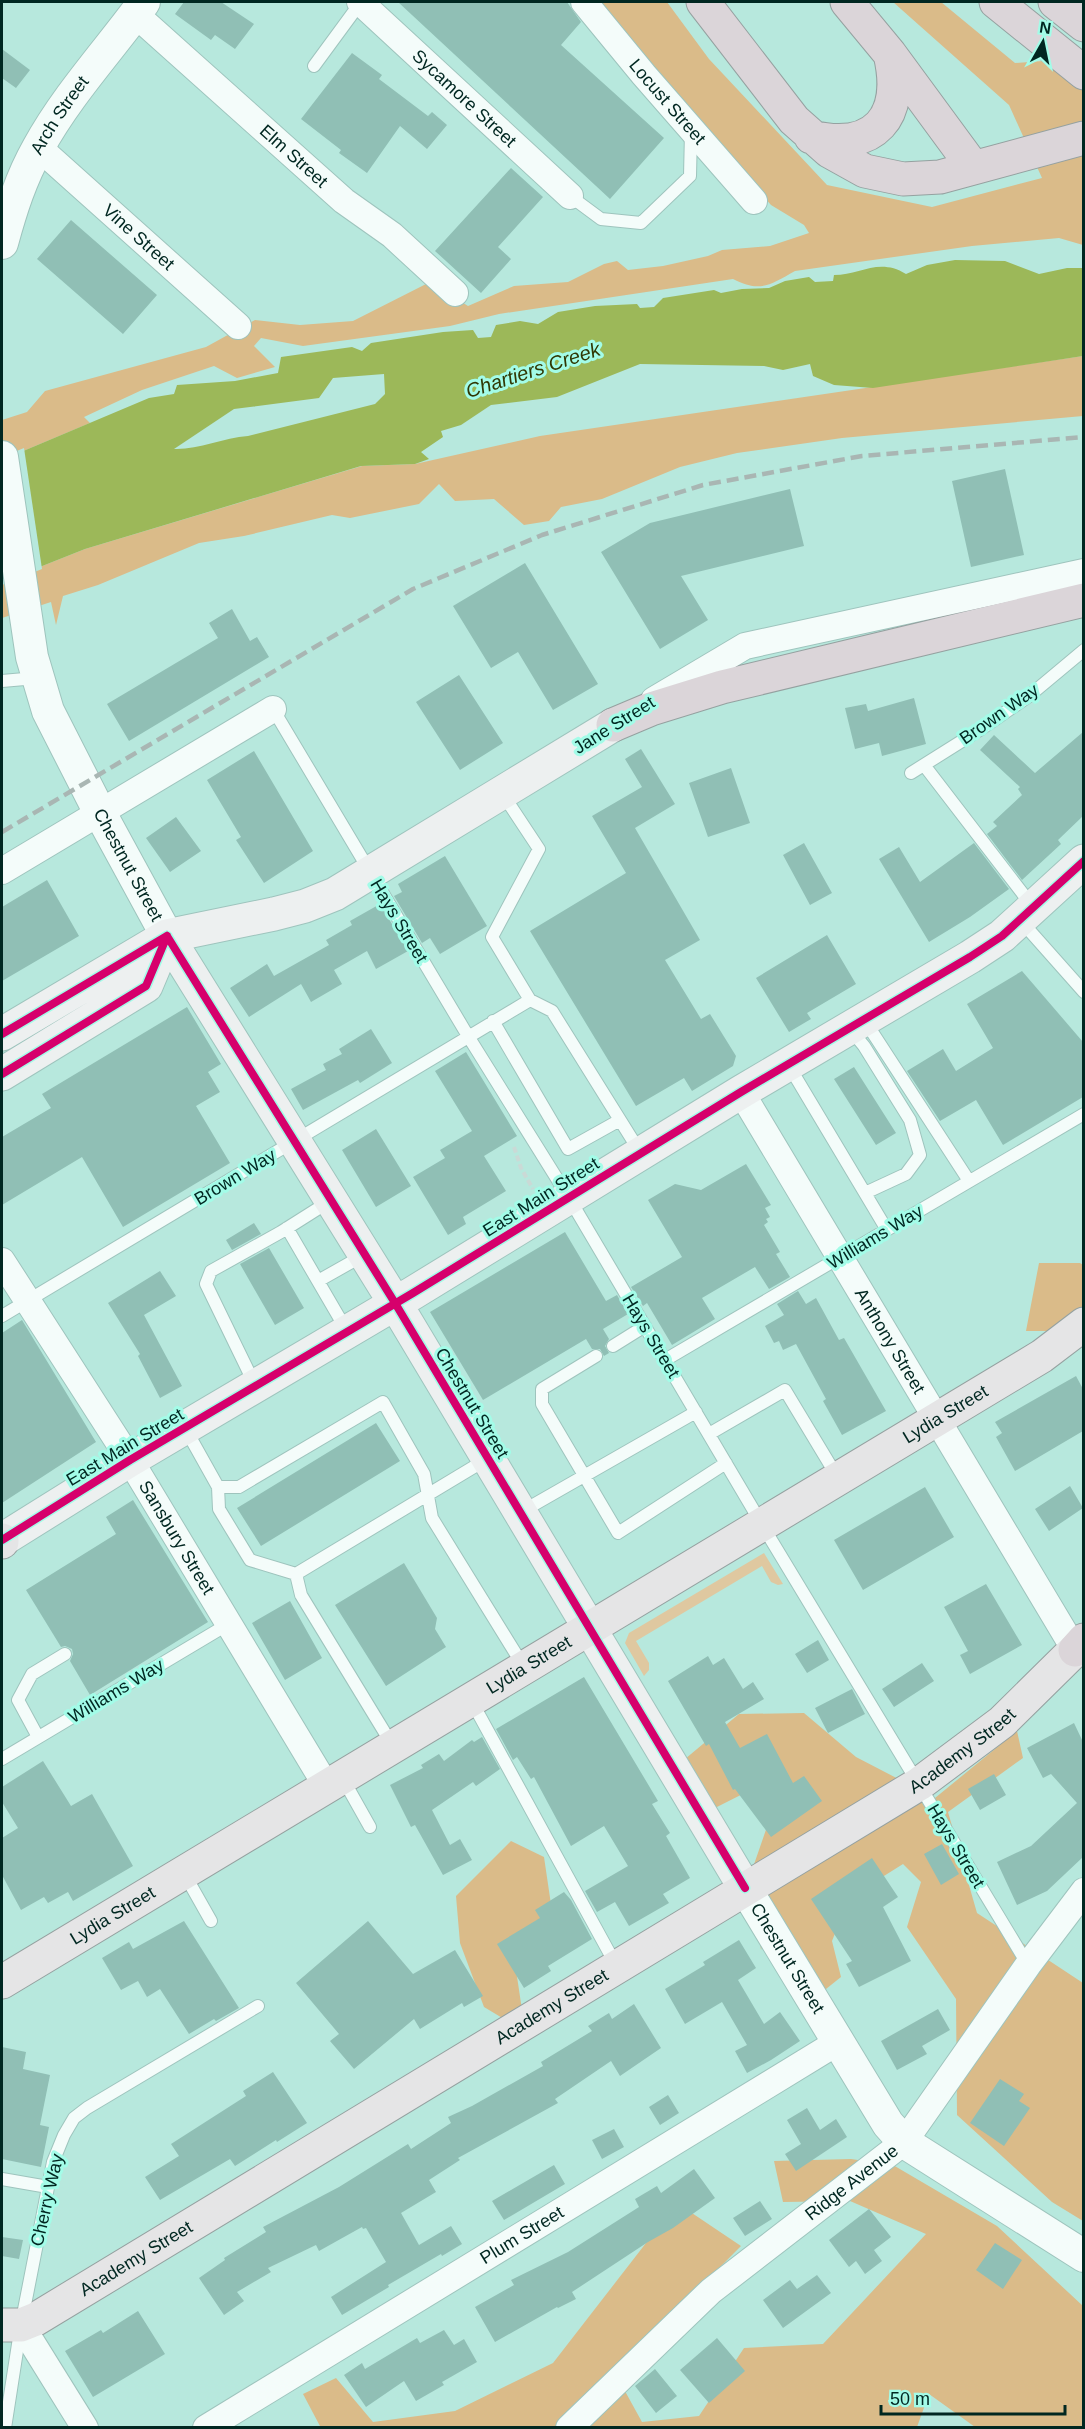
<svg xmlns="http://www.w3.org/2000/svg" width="1085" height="2429" font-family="Arial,sans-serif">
	<rect width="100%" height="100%" fill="#b7e8dd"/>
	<path fill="#dfc8a0" d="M764,1553l19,31 -5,1 -7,-3 -9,-16 -126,75 13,22v7l-5,6 -19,-33 4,-10z"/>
	<path fill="#dabb89" d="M591,2h76l42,57 118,126 105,22 110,-29 -33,-73 -116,-103h48l74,61 68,-5v187l-24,-7 -87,8 -177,25c-25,14 -35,22 -62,8l-234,35 -49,12 -147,20 -42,-8 -7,8 21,21 -38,11 -23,-12 -72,24 -58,27 6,6 -88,37v-40l25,-8 18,-21 161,-44 49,-27 45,5 53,-4 77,-39 38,24 46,-20 54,-4 36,-18 13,-3 11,9 35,-4 45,-10 14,-6 48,-4 39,-13 -5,-8 -33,-20z
		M1083,356v60l-241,22 -105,15 -57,14 -78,32 -41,8 -12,14 -25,4 -30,-26 -39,2 -16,-17 -20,20 -69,14 -18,-3 -88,21 -45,7 -101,42 -35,11 -7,29 -5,-23 -49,16v-36l83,-33 277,-83 53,-2 125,-28z
		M1039,1263h41l3,2v66h-57z
		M804,1713l52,44 79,41 82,-67 6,27 -75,54 29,101 106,70v238l-31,-19 -95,-87 -1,-116 -49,-72 14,-45 -18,-18 -54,34 -17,43 9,36 -20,16 -50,-79 -10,36 -10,-77 35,-101 -79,40 -28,-48 60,-50z
		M511,1841l33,16 9,61 -41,25 10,67 -18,9 -20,-12 -24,-64 -4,-47z
		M851,2159l42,6 104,61 86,80v121h-108l-46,-33 -12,33 -596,1 -18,-34 33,-16 37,44 82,-11 98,-48 124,-160 64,43 -126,127 27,49 57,-6 45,-68 79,-4 103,-110 -76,-33 -67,1 -9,-41z"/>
	<path fill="#9cb859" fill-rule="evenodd" d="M955,260l50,1 34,13 28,-6h16v88l-210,32 -39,-3 -21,-9 -3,-12 -27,6 -19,-4 -124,-2 -83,33 -66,8 -30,20 -20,6 2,6 -22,15 8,7 -14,5 -54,2 -276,83 -83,33v-122l147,-62 25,-4 3,-9 58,-4 43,-8 3,-16 71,-10 10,4 9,-8 72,-11 30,-2 5,8 13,-1 5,-12 24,-4 18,3 20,-12 37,-6 42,-2 3,4 14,-1 9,-9 51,-8 7,3 21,-4 27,-1 16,-7 24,-4 6,5 18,-1 1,-6c26,0 45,-18 72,-1l21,-9zM384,374l1,20 -10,10 -127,32c-25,2 -51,14 -74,13l60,-40 85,-11 14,-20z"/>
	<path fill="#b7e8dd" d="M24,448l18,121 -40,16v-128z"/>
	<path fill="#90bfb5" d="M184,2h37l33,22 -19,25 -20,-14 -4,5 -36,-26z
		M398,2h169l14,20 -20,23 103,93 -54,61z
		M2,49l28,21 -14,18 -14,-10z
		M352,53l30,22 -3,4 49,37 4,-4 15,13 -20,24 -27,-23 -33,47 -28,-20 2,-3 -40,-31z
		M511,168l32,29 -45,50 13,12 -30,34 -46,-42z
		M71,220l86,75 -34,39 -86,-75z
		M1005,469l19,86 -53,12 -19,-86z
		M790,489l14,57 -123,30 27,44 -48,29 -59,-97 49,-29z
		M525,563l73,121 -45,26 -35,-58 -27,16 -38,-62z
		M232,609l18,32 7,-4 12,20 -140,84 -22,-37 111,-66 -9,-15z
		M459,675l44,68 -43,27 -44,-68z
		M914,698l12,46 -44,12 -3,-13 -24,6 -10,-41 21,-4 2,7z
		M1083,732v84l-25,24 3,4 -39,36 -35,-46 10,-8 -4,-4 29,-27 -4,-6 2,-2 -40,-37 14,-15 41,38z
		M641,749l34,55 -40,24 65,112 -35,20 36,59 9,-5 26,42 -3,10 -41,25 -8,-13 -48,28 -106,-175 96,-58 -34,-57 50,-29 -17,-28z
		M254,751l59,100 -49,32 -28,-43 5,-3 -34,-57z
		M731,768l19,55 -42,14 -19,-54z
		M176,817l25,34 -31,21 -24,-34z
		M804,843l28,50 -22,12 -27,-50z
		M974,843l35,46 -39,28 -41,25 -50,-83 20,-12 21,35z
		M445,856l42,70 -47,28 -10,-16 -8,5 -28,-47 8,-4 -4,-8z
		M47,880l32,56 -77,45v-74z
		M380,904l28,47 -32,18 -9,-18 -33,19 8,14 -31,18 -10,-18 -52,33 -19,-29 37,-24 7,12 55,-31 -3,-5 26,-15 -2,-4z
		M827,935l29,49 -49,29 4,6 -22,13 -33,-54z
		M1022,971l61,71v55l-80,48 -27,-45 -36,21 -33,-50 36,-22 13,22 37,-23 -26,-44z
		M187,1007l34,57 -13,8 12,20 -24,14 34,57 -107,64 -41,-70 -80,48v-68l49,-29 -9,-14z
		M371,1029l21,34 -32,20 -2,-3 -55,30 -12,-21 35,-19 -3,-6 19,-10 -3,-5z
		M466,1052l51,84 -33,20 22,35 -43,26 3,7 -18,11 -35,-58 32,-19 -5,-8 32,-19 -37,-60z
		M854,1067l42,66 -20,12 -42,-66z
		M376,1129l35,57 -35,21 -34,-57z
		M746,1164l25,41 -6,3 5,9 -4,2 2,3 -4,3 16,27 -4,2 14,23 -21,12 -14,-22 -53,31 13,21 -43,26 -25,-42 -4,3 -12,-19 51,-30 -34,-57 27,-16 26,6z
		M254,1223l7,11 -29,16 -6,-10z
		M565,1232l41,69 11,-6 11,19 -25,15 6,10 -4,7 4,7 -5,3 -4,-7h-8l-6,-10 -103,61 -53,-88z
		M269,1248l35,60 -29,17 -35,-61z
		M160,1271l16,25 -32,19 38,71 -22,12 -22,-42 2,-2 -32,-51z
		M798,1291l8,13 10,-6 23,42 5,-2 42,73 -44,24 -19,-34 3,-2 -30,-55 -13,6 -4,-9 -5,2 -9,-17 19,-11 -7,-11z
		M22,1320l74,122 -94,61v-170z
		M1076,1376l7,13v42l-68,40 -19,-34 6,-4 -7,-11z
		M376,1423l24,38 -139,85 -24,-38z
		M1070,1486l13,22 -34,23 -14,-22z
		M925,1487l29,50 -91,53 -29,-50z
		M133,1500l75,122 -118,73 -20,-34 3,-7 -1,-5 -7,-3 -4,1 -35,-57 90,-56 -10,-17z
		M404,1563l33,55 -2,11 11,18 -60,39 -51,-81z
		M986,1584l36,61 -52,29 -10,-19 8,-4 -24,-44z
		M290,1601l32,57 -37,22 -33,-57z
		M818,1640l11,20 -22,13 -12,-19z
		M708,1656l5,9 11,-7 19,31 10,-7 11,17 -39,23 15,26 27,-14 26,49 11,-7 18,25 -51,36 -36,-48 -2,1 -24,-46 -3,2 -38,-65z
		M922,1663l12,18 -40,26 -12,-18z
		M584,1677l74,124 -6,3 18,29 -4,3 24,42 -27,16 6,9 -40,23 -14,-24 -18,10 -12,-21 43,-25 -24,-40 -33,20 -37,-69 -3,2 -14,-22 -4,3 -17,-31z
		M852,1689l13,25 -37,19 -13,-25z
		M1074,1723l9,19v115l-36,34 -30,14 -20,-43 34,-16 46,-43 -26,-29 -8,4 -16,-30z
		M482,1737l18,32 -24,17 -3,-4 -41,28 18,35 10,-6 12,21 -29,15 -28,-50 -4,2 -21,-42 33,-17 -2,-3 18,-11 5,7 28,-21 2,2z
		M43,1761l28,45 21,-12 41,72 -60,35 -5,-9 -20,11 -4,-6 -23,13 -19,-35v-37l16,-10 -16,-26v-15z
		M994,1774l12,21 -26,15 -12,-21z
		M942,1844l17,30 -18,11 -17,-31z
		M872,1858l26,39 -15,10 28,54 -52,26 -13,-23 6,-3 -41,-62z
		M564,1892l7,8 21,39 -44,27 3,5 -27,17 -27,-44 43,-26 -5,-8z
		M184,1921l55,87 -23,13 -2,-2 -25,15 -29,-45 -13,8 -9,-16 -17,9 -19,-32 27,-16 4,7z
		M368,1921l45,53 42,-24 28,46 -19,11 -2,-4 -42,26 -6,-10 -60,50 -24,-28 9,-7 -43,-51z
		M739,1940l17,28 -18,12 26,44 16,-12 20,29 -29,19 -24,13 -12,-22 12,-6 -25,-43 -37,22 -20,-35 40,-24 -2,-3z
		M634,2004l27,44 -41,28 -9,-15 -56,38 3,4 -100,55 2,2 -31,20 7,12 -35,21 18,32 32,-19 11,18 -20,12 -1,-2 -53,31 1,2 -47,28 -11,-18 55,-35 -20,-34 -3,1 -1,-2 -43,24 -3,-6 -48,23 3,4 -34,20 7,9 -20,14 -25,-37 26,-18 -1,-2 42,-26 -3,-5 76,-40 69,-43 3,5 40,-26 -3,-6 24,-11 71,-40 -2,-4 51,-31 -4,-5 21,-13 3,6z
		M938,2009l12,21 -28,16 5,8 -30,16 -16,-29z
		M2,2047l24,5 -3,17 27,6 -10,50 9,2 -8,40 -39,-8z
		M273,2072l34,51 -30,19 -1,-2 -41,26 -5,-7 -70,41 -15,-23 34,-21 -8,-12 75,-48 -3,-5z
		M1000,2079l24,15 -5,7 11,7 -26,38 -34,-23z
		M668,2095l11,18 -19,12 -11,-18z
		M807,2108l13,22 16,-11 11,18 -51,34 -11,-17 16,-10 -14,-24z
		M614,2129l10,18 -22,12 -10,-19z
		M554,2165l11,19 -61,36 -12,-19z
		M694,2169l21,29 -42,30 -25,14 -76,50 4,7 -18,9 -1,-1 -62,35 -20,-35 39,-22 -3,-5 57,-28 71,-45 -4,-8 22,-13 4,7z
		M760,2201l12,18 -27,17 -12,-18z
		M869,2209l22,28 -17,13 8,11 -17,13 -9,-13 -7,6 -20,-27z
		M2,2237l21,3 -4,19 -17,-3z
		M995,2243l27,17 -19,29 -27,-19z
		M817,2275l14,18 -48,35 -20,-28 27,-20 7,9z
		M138,2311l27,43 -72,43 -28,-46 36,-21 2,3z
		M444,2330l10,15 10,-6 13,23 -35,20 2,3 -28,16 -12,-20 -38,26 -22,-32 18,-12 3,6 52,-31 3,5z
		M717,2338l28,33 -36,32 -29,-33z
		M655,2369l22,27 -21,17 -21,-27z"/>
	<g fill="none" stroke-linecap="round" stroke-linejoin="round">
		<g stroke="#9ec4bd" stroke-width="14">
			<path id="service" d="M314,66l47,-64
				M570,196l31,23 40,4 49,-47 1,-44
				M2,681l34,-3
				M273,709l195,327 101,162 201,340 258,427
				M924,765l109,142
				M911,773l70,-44 48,-33 55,-46
				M1021,921l63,71
				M530,1000l22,11 88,141
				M493,1021l75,128 52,-29
				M865,1021l104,160
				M850,1029l14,17 46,74 10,35 -14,19 -41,19
				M789,1066l98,164
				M287,1228l60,103
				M318,1281l46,-26
				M2,1316l528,-316 -38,-63 47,-88 -37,-56
				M613,1346l32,-20
				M596,1356l-54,33v15l76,129 108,-70
				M665,1360l419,-246
				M255,1385l-49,-101 5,-13 70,-39 49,-31
				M185,1428l33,59 1,22 31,51 46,14 191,-115
				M709,1434l76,-44 53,88
				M218,1487h21l144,-85 41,72 8,44 92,149
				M521,1512l175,-100
				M296,1574l5,21 92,151
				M472,1702l144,263
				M38,1737l-20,-37 14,-26 33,-20
				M2,1759l228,-136
				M343,1779l27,48
				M185,1875l26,46
				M2,2179l46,8
				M5,2428l16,-103 32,-163 11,-27 10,-17 13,-10 171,-102"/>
		</g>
		<g stroke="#9ec4bd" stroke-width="28">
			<g id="minor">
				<path id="s1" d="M360,2l210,194"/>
				<path id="s2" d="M584,2l60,73 110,126"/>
				<path id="s3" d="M135,14l209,187 48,34 63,58"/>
				<path id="s4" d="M38,147l200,179"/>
				<path d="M654,700l91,-54 339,-74"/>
				<path d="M2,871l271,-162"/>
				<path id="s5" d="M741,1092l334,558"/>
				<path id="s6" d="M2,1261l128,199 197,327"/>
				<path d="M21,2325l64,103"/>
				<path id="s7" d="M206,2428l632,-386"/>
				<path id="s8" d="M569,2428l142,-137 193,-149 124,-177 56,-74"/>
			</g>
		</g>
		<g stroke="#9ec4bd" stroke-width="34">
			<g id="tertiary">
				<path id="s9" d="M2,243c9,-33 19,-65 36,-95 29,-53 71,-98 106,-146"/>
				<path id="s10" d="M2,457l30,200 16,54 52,102 67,123"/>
				<path id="s11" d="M745,1888l143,236 16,18 180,114"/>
			</g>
		</g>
		<g stroke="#9ec4bd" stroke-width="35">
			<path id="secondary" d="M167,936l228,367 350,585
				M2,1034l165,-98 107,-22 31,-8 30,-12 278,-169
				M2,1074l144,-88 21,-50
				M2,1540l128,-80 283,-167 328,-201 229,-135 32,-21 82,-75"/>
		</g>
		<g stroke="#95a1a0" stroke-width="35">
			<g id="primary">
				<path d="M2,1542v-2"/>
				<path id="s12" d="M2,1982l1040,-626 42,-32"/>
				<path id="s13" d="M2,2325h19l15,-6 883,-535 83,-62 73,-72"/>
			</g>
		</g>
		<g stroke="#95a1a0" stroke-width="35">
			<path id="motorway" d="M703,2l91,118 35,31 36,20 38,8 37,-2 144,-39
				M847,2l43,52 83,113
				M996,2l88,71
				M1055,2l29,23
				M811,137c64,15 94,-20 79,-83
				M613,725l38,-16 71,-22 362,-87
				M1075,1650l9,-10"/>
		</g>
		<path stroke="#cadad6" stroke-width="4" stroke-dasharray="6 3" stroke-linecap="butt" d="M514,1147l7,21 12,21"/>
		<use href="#service" stroke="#f4fcfa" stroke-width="12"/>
		<use href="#minor" stroke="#f4fcfa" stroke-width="26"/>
		<use href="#tertiary" stroke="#f4fcfa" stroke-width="32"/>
		<use href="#secondary" stroke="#edf0f0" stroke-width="33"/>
		<use href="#primary" stroke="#e5e5e6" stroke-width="33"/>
		<use href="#motorway" stroke="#dbd5d9" stroke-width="33"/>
		<path stroke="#a9b6b3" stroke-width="4.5" stroke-dasharray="12 6" stroke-linecap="butt" d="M2,832l411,-243 129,-54 161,-50 159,-29 222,-19"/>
		<g stroke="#a3fce8" stroke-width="11">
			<path id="cycleway" d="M167,936l228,367 350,585
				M2,1034l165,-98
				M2,1074l144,-88 21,-50
				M2,1540l128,-80 283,-167 328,-201 229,-135 32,-21 82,-75"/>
		</g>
		<use href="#cycleway" stroke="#d6006c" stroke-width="8"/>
	</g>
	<g text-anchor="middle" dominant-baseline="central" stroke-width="6" stroke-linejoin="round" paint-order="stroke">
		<g font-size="18" fill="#002721" stroke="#a3fce8">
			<text stroke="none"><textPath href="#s1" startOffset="142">Sycamore Street</textPath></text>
			<text stroke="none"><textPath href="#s2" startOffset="130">Locust Street</textPath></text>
			<text stroke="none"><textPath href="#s9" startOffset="141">Arch Street</textPath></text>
			<text stroke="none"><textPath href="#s3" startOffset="213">Elm Street</textPath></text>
			<text stroke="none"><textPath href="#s4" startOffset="135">Vine Street</textPath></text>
			<text transform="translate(999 714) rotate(-35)">Brown Way</text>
			<text transform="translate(614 725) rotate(-32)">Jane Street</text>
			<text stroke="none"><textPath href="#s10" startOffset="432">Chestnut Street</textPath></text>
			<text transform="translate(399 921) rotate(59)">Hays Street</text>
			<text transform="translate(235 1177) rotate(-31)">Brown Way</text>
			<text transform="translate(541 1197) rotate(-32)">East Main Street</text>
			<text transform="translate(875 1237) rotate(-31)">Williams Way</text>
			<text transform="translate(651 1336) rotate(59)">Hays Street</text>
			<text stroke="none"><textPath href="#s5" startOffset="290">Anthony Street</textPath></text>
			<text transform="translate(472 1403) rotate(59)">Chestnut Street</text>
			<text stroke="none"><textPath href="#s12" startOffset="1101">Lydia Street</textPath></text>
			<text transform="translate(125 1447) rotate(-31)">East Main Street</text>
			<text stroke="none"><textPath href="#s6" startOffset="327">Sansbury Street</textPath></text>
			<text stroke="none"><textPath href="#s12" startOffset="615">Lydia Street</textPath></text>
			<text transform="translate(116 1691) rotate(-31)">Williams Way</text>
			<text stroke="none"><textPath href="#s13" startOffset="1122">Academy Street</textPath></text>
			<text transform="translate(956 1846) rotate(59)">Hays Street</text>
			<text stroke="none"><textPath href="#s12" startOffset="129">Lydia Street</textPath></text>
			<text stroke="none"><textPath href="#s11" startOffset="82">Chestnut Street</textPath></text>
			<text stroke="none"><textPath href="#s13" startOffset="638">Academy Street</textPath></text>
			<text stroke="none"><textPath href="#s8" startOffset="375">Ridge Avenue</textPath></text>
			<text transform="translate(47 2200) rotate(-77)">Cherry Way</text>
			<text stroke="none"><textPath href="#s7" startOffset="370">Plum Street</textPath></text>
			<text stroke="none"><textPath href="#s13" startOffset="152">Academy Street</textPath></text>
		</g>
		<g font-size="20" font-style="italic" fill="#303804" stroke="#a3fce8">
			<text transform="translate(533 370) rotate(-18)">Chartiers Creek</text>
		</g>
	</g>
	<rect width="1085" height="2429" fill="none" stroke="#002721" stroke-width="6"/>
	<g transform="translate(1043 42) rotate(9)" stroke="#a3fce8" stroke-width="4.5" paint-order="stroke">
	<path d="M0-4.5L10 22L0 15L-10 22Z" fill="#002721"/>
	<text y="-9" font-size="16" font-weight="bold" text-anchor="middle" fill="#002721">N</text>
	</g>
	<path d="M881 2405v9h184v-9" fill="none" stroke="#002721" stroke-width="3"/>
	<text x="890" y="2405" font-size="18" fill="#002721" stroke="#a3fce8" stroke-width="4.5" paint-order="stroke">50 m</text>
</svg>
